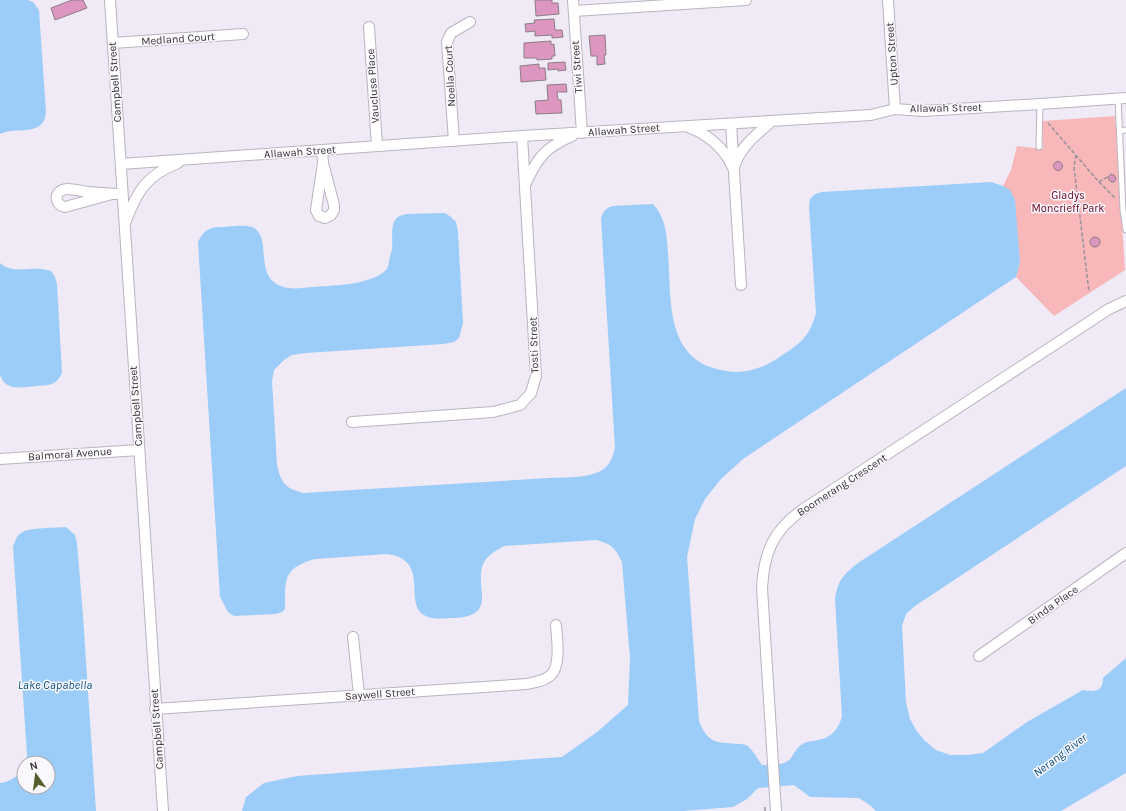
<svg xmlns="http://www.w3.org/2000/svg" width="1126" height="811" font-family="Karla,sans-serif">
	<rect width="100%" height="100%" fill="#f0e9f6"/>
	<path fill="#f8b8ba" d="M1115,116l10,154 -71,46 -38,-39 4,-15 -17,-76 8,-16 6,-24 26,3v-28z"/>
	<path fill="#9cccf8" d="M0,0h28l5,2 6,8 7,102c-2,26 -30,14 -46,22z
		M991,182l12,4 7,4 5,10 5,62 -4,15 -273,182 -22,20 -16,20 -10,20 -8,38 12,164c9,23 17,21 39,23 4,0 8,0 11,3 5,5 9,13 13,18 8,0 20,1 27,-5 5,-5 7,-13 14,-16 4,-3 10,-3 15,-4 13,-2 21,-11 24,-24l-7,-117c3,-19 8,-24 23,-36l268,-175v78l-211,140 -9,8 -4,12 4,76 4,17 6,11 8,10 12,10 14,5h18l15,-2 44,-31 56,-32c12,2 20,2 20,-12l23,-20v115l-65,38h-185l-5,-5 -12,-8 -49,-1 -16,-12 -36,3 -11,11 -14,8 -51,4h-440l4,-14 18,-14 33,-7 265,-19 35,-25 31,-27 2,-47 -8,-96c-7,-14 -10,-18 -26,-22l-92,6c-7,4 -13,7 -18,13 -17,24 18,58 -35,59 -9,0 -19,2 -27,-3 -21,-13 7,-55 -37,-61l-72,5c-32,9 -30,20 -30,50l-3,3 -6,2 -42,2 -6,-4 -8,-15 -22,-355c5,-10 9,-14 21,-15 8,0 25,-3 33,0 21,9 1,49 29,59 9,4 20,2 30,1 19,-1 63,-2 76,-18 1,-2 2,-5 2,-8 1,-4 2,-8 3,-12 1,-8 -2,-24 4,-30 2,-3 7,-4 10,-5l39,-1 6,4 5,5 2,10 5,91 -4,15 -5,4 -11,2 -137,9 -14,2 -8,5 -10,10 -2,11 5,84c4,18 8,23 26,28l246,-15c16,-1 44,1 57,-11 5,-5 7,-12 9,-19l-14,-229c2,-7 4,-11 12,-13l40,-2c13,14 14,32 15,50 3,35 -2,85 30,107 7,5 15,7 23,9 21,5 39,0 57,-12 21,-14 31,-19 38,-45l-7,-106 1,-8 5,-5 7,-2z
		M0,263c10,10 28,5 41,6 3,0 6,1 10,2l4,6 2,7 5,89c-2,4 -5,9 -10,11 -5,2 -11,1 -16,2 -14,1 -30,6 -36,-11z
		M66,527l9,8 2,8 6,73 13,195h-96v-28c11,-1 18,-7 24,-16v20h24v-24h-22l1,-8 -14,-208c2,-5 3,-11 8,-14 8,-6 34,-5 45,-6z"/>
	<path fill="#dd96bf" stroke="#8c7e86" d="M72,0h11l4,8 -32,12 -4,-12z
		M535,0h17v3h6l1,11 -23,2z
		M554,19l1,11h7l1,7 -11,1v-3l-17,1v-5l-9,1 -1,-8 10,-1 -1,-3z
		M605,35l1,20h-2l1,9 -8,1v-9h-6l-2,-20z
		M551,41v4l3,-1 1,12h-3v3l-15,1v-2h-13v-15z
		M565,62l1,8 -8,1v-2l-10,1v-7z
		M539,64v4h6l1,12 -25,2 -1,-16z
		M566,84l1,8h-10l1,8h3l1,13 -26,1 -1,-13 13,-1 -1,-15z
		M1053.5 166a4.5 4.5 0 1 1 9 0a4.5 4.5 0 1 1-9 0Z
		M1111,174l4,2 1,3 -2,3h-3l-2,-2 -1,-3z
		M1090 242a5 5 0 1 1 10 0a5 5 0 1 1-10 0Z"/>
	<g fill="none" stroke-linecap="round" stroke-linejoin="round">
		<g stroke="#bbb3c0" stroke-width="7">
			<path id="service" d="M1118,99l5,111 3,20
				M1120,131l6,-1
				M1039,147l1,-43"/>
		</g>
		<g stroke="#bbb3c0" stroke-width="12">
			<path id="minor" d="M110,0l53,811
				M573,0l9,133
				M888,0l7,109
				M574,11l172,-11
				M369,27l8,119
				M113,43l130,-9
				M731,124l10,161
				M688,127c20,7 37,22 45,41
				M454,141l-7,-99 4,-9 19,-11
				M322,150l1,13 -7,47 3,6 6,2 6,-3 3,-5v-5l-11,-42
				M121,164l401,-28 349,-21 24,-6 28,2 117,-7 86,-6
				M735,165c5,-18 23,-32 37,-44
				M526,183c11,-25 20,-36 46,-47
				M112,194l-47,13c-12,-3 -11,-17 2,-18 7,0 14,2 21,3 12,1 23,2 34,2
				M126,221c11,-30 21,-46 52,-58
				M352,422l141,-10 27,-7 11,-12 5,-17 -14,-240
				M0,459l139,-9
				M353,637l6,58
				M979,656l147,-103
				M155,709l372,-25c8,-2 18,-3 24,-9 10,-10 6,-36 5,-50
				M776,811l-14,-223c2,-36 11,-57 40,-78l307,-201 17,-8"/>
		</g>
		<path stroke="#97929b" stroke-width="1.5" stroke-dasharray="4 2" stroke-linecap="butt" d="M1048,123l51,59 10,-6
			M1076,155l-2,12 15,125
			M1099,182l16,16
			M765,811v-4l1,-2"/>
		<use href="#service" stroke="#fff" stroke-width="5"/>
		<use href="#minor" stroke="#fff" stroke-width="10"/>
	</g>
	<g text-anchor="middle" dominant-baseline="central" stroke-width="3" stroke-linejoin="round" paint-order="stroke">
		<g font-size="11" fill="#363339" stroke="#fbf8fd">
			<text transform="translate(178 39) rotate(-4)">Medland Court</text>
			<text transform="translate(892 54) rotate(-94)">Upton Street</text>
			<text transform="translate(577 67) rotate(-94)">Tiwi Street</text>
			<text transform="translate(450 76) rotate(-93)">Noella Court</text>
			<text transform="translate(115 82) rotate(-94)">Campbell Street</text>
			<text transform="translate(373 86) rotate(-94)">Vaucluse Place</text>
			<text transform="translate(946 108) rotate(-1)">Allawah Street</text>
			<text transform="translate(624 130) rotate(-4)">Allawah Street</text>
			<text transform="translate(300 152) rotate(-4)">Allawah Street</text>
			<text transform="translate(534 345) rotate(-92)">Tosti Street</text>
			<text transform="translate(136 406) rotate(-94)">Campbell Street</text>
			<text transform="translate(70 454) rotate(-4)">Balmoral Avenue</text>
			<text transform="translate(842 485) rotate(-33)">Boomerang Crescent</text>
			<text transform="translate(1053 605) rotate(-35)">Binda Place</text>
			<text transform="translate(380 694) rotate(-4)">Saywell Street</text>
			<text transform="translate(157 729) rotate(-94)">Campbell Street</text>
		</g>
		<g font-size="11" fill="#65001a" stroke="#fbf8fd">
			<text x="1068" y="195">Gladys<tspan x="1068" dy="13">Moncrieff Park</tspan></text>
		</g>
		<g font-size="12" font-style="italic" fill="#085081" stroke="#fbf8fd">
			<text x="55" y="685">Lake Capabella</text>
			<text transform="translate(1060 755) rotate(-37)">Nerang River</text>
		</g>
	</g>
	<g transform="translate(36 775) rotate(346)"><circle r="19" fill="#fbf8fd" stroke="#aca9af"/>
	<path d="M0-3L7 15L0 10L-7 15Z" fill="#575d2b"/>
	<text y="-6" font-size="11" font-weight="bold" text-anchor="middle" fill="#363339">N</text>
	</g>
</svg>
